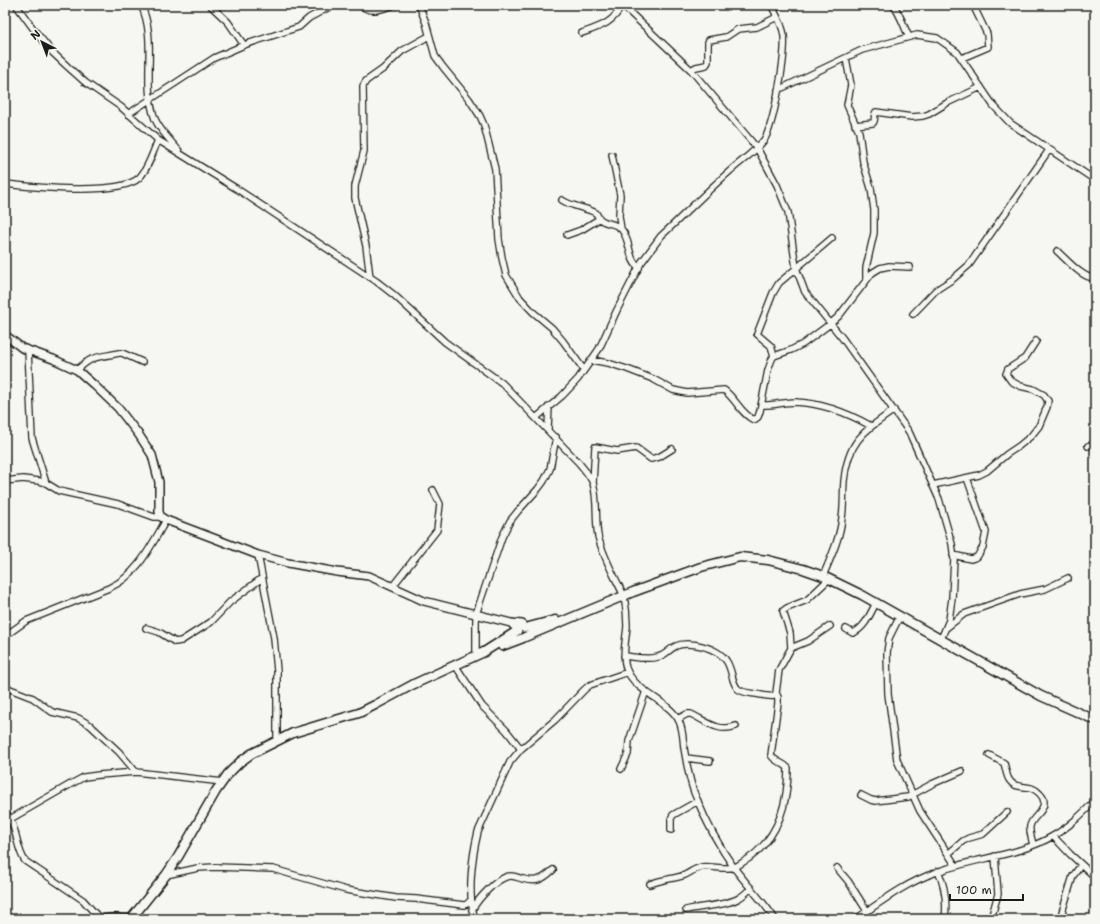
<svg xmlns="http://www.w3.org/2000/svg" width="1100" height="924" font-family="'Shantell Sans',sans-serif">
	<rect width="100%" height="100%" fill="#f6f6f2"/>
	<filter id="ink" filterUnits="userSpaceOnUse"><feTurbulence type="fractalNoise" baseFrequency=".025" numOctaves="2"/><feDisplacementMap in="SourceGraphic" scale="8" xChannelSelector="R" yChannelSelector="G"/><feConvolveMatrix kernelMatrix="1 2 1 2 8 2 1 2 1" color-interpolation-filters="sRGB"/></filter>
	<g filter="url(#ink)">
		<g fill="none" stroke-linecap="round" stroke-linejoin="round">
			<g stroke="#1c1c1c" stroke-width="8">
				<path id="minor" d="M16,5l19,26 17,21 16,15 18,16 35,24 37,33 79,49 139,92 18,14 51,47 57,41 77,80c5,6 11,13 14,20 5,16 2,36 5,53 5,21 17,41 26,60 2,10 3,20 3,30 -1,13 -5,30 -1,42 9,25 43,32 53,53 4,8 4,18 5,27 3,16 5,34 12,49 10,25 24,51 39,72 13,17 28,32 40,50
					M141,5c17,35 0,77 14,114 5,12 16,22 24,32
					M210,5l18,17 16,23
					M361,5c9,9 21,4 33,0
					M419,5l7,18 9,33 8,11 26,32 11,17 4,9 11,44 4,70 3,19 4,17 14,23 13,14 19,16 11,13 21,29
					M622,5l69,65 66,78 20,37 11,27 8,56 9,24 38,47 66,93 30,67 13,45 2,15 -2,39 -3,22 -8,19
					M893,5c7,8 11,22 16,32
					M774,9l7,-4
					M582,33c17,-6 32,-10 40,-28
					M846,58l5,27 -4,20 12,27 4,30 8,26 3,22v23l-8,35v12
					M962,58l26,-11 -1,-13 -14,-29
					M691,70l5,-3 10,-2 2,-3v-20l1,-2 17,-3 12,-8 19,-2 20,-10
					M778,90l84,-40 55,-15 20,3 20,14 36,53 17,18 85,57
					M128,114l86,-56 30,-13 55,-18 10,-9 24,-13
					M855,125l18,-2c3,-3 0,-8 3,-11l36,5 11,-1 6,-2 18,-11 34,-16
					M612,155l8,40 -1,21 2,13
					M5,184c27,3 114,12 134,-6 9,-9 14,-26 19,-38
					M562,200c10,7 23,7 34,13 6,14 17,7 25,16 10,10 6,29 18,39
					M567,235l14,-5 18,-11
					M1057,251c9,8 26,28 38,27
					M370,277l-4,-31 -11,-48v-12l9,-35 -1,-65 3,-5 17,-12 19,-18 27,-15
					M913,314l23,-24 17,-11 16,-14 80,-115
					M28,350l4,88 14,45
					M774,356l-3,-10 -14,-12 16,-41 6,-10 53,-45
					M591,360l17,3 19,6 26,10 20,11 14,3 37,-3c12,9 17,24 30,30l4,-3 2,-6 8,-41 4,-11 2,-3 17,-6 12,-6 27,-20 9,-8 33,-43 8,-5 9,-2 21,1
					M77,370c17,-16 21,-12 42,-17h3l20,9
					M761,405c11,1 23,-3 34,-3 27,1 53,11 76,24
					M537,417l25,-21 16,-17 21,-30 18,-39 24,-47 20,-27c23,-21 45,-44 69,-65 11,-10 25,-19 34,-31 10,-15 22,-85 20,-104 -1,-11 -8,-22 -13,-31
					M548,429l1,-23
					M1088,446l7,-2
					M5,481l18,-2 16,2 7,2 13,8 59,13 36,13h7
					M593,483l2,-36 22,4 19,-3 15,11 8,-2 13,-8
					M933,485l46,-10 8,-4 20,-17 12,-8 12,-10 8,-10 8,-19 1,-6 -4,-6 -11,-6 -13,-3 -9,-5 -5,-7 2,-5 17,-11 11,-17
					M258,555l16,83 3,33v70
					M953,555l18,4 6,-2 6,-10 3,-15 -19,-54
					M823,576c8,-19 17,-38 19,-58 2,-12 1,-25 2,-37 4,-40 19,-49 50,-71
					M392,587l45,-57 3,-26 -7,-14
					M900,616l-11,22 -2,15 1,41 9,66 23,51 36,55
					M146,628l13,4 16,10 6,-1 30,-19 19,-20 32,-24
					M946,628l18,-14 56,-20 25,-5 23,-11
					M846,629l7,4c12,-5 17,-19 23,-30
					M5,636l21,-15 83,-33c28,-12 42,-42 57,-68
					M791,648l17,-7 22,-15
					M476,655v-41l26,-77 8,-16 8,-10 20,-22 6,-8 6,-12 6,-32
					M624,656c11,1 24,4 34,1 8,-2 11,-8 18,-11 10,-5 30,0 39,5 20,10 14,30 23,38 5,4 12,4 18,5 6,1 12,3 18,2l2,-3 3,-23 12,-22 -1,-15 -7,-22 4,-3 20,-8 22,-21
					M455,665l27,41 24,24 15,19
					M5,687l28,11 19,14 26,6 12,7 29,27 17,20
					M678,719l9,-5h4c15,7 27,19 45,12
					M989,755l15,8c2,6 2,13 6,18 7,10 20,1 30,13 2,2 4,5 4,8 0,10 -12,15 -14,24 -1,6 2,13 3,19
					M686,758l24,3
					M621,769l7,-15 1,-13 17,-50
					M861,795l10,5 4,1 33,-4 24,-13 30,-13
					M5,813c13,12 10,34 20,48l58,39 17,19
					M5,822l66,-38 13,-7 15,-2 37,-3 87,10
					M671,830v-11l2,-4 25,-14
					M1053,836l17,18 25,23
					M948,854l15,-13 6,-3 14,-4 24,-22
					M837,868l11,13 19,30
					M938,871c7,15 9,32 7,48
					M166,875l32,-7 17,-1 58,2 73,21 50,8 20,1 48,6 3,-1 4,-4
					M650,884c12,-5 24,-5 35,-9 6,-3 11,-7 17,-8 10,-1 25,3 33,0 5,-2 9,-6 13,-8 30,-21 40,-56 40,-91 -5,-6 -12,-5 -17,-13l7,-52v-6l-2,-4
					M472,910c6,-11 26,-34 39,-34 4,0 8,2 12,3 14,4 20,0 30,-9
					M686,910c15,-4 40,-4 53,-12 4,-2 8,-6 12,-10
					M98,919l13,-2 21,1
					M465,919l8,-4
					M475,919c-8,-24 -3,-62 3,-87l32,-70 11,-13 34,-29 30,-31 5,-4 38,-13
					M856,919c26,-18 51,-37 81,-47 37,-14 82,-16 116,-36 16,-9 29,-22 42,-35
					M991,919l7,-25 -3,-38
					M1060,919l13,-43 8,-11"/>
			</g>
			<g stroke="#1c1c1c" stroke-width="10">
				<path id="tertiary" d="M5,335l17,13 31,11 24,11 17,15 24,23 21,27 13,20 7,27v30l2,5 5,3 92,35 30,8 49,9 32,4 55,25 87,22 7,7
					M511,623l11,1 2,4"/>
			</g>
			<g stroke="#1c1c1c" stroke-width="11">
				<path id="secondary" d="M525,628l30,-8
					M525,637l108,-45 68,-25 39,-10 28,3 35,9 20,7 39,19 179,101 54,24
					M502,646l21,-8
					M131,919l35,-44 12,-18 38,-66 12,-17 12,-12 11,-8 42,-21 66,-20 16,-8 39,-21 70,-32 33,-21"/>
			</g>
			<use href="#minor" stroke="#f6f6f2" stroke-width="5.5"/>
			<use href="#tertiary" stroke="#f6f6f2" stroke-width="7"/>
			<use href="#secondary" stroke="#f6f6f2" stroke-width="8"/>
		</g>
	</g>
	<rect width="1100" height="924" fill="none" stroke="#f6f6f2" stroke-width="20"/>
	<rect x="10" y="10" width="1080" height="904" fill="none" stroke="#1c1c1c" stroke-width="1.5" filter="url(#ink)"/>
	<g transform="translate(42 42) rotate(318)" stroke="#f6f6f2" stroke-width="3" paint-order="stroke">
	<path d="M0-3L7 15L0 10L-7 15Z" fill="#1c1c1c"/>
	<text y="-6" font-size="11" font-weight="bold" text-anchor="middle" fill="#1c1c1c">N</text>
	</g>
	<path d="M950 894v6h73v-6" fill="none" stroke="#1c1c1c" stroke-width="2"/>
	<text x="956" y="894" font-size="12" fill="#1c1c1c" stroke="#f6f6f2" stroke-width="3" paint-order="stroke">100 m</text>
</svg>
